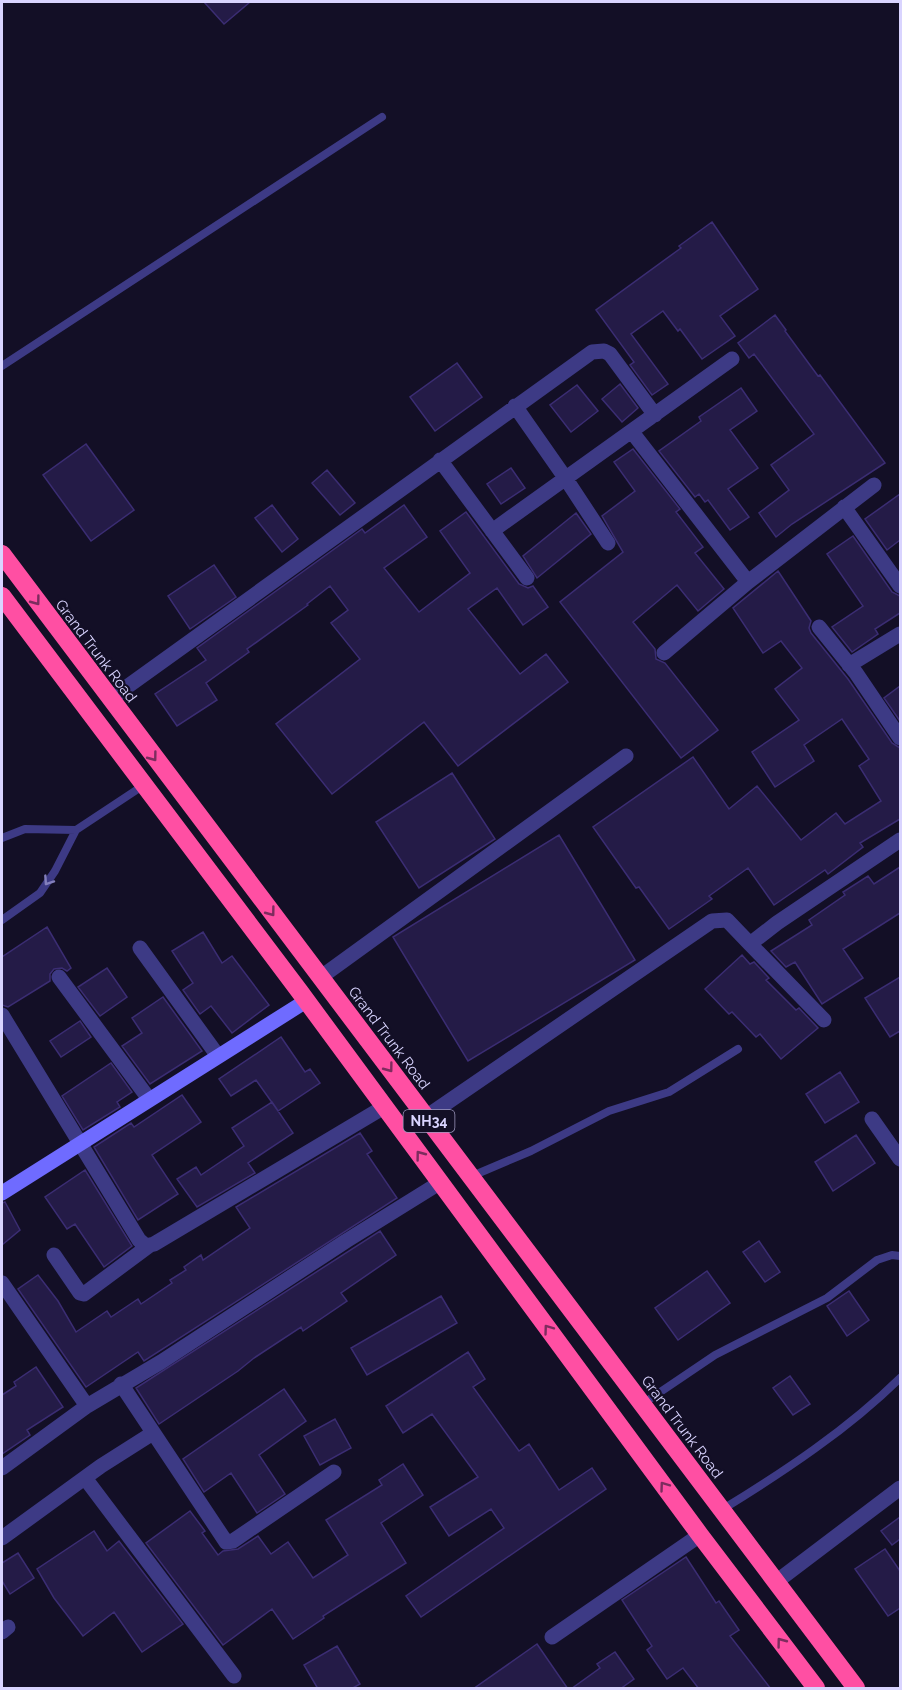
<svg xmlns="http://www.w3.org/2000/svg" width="902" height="1690" font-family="Raleway,sans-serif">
	<rect width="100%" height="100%" fill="#130f26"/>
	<path fill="#241b47" stroke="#3b2d73" stroke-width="1.5" d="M204,2h46l-26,22z
		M712,222l46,67 -38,27 15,20 -33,23 -22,-30 -2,2 -15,-20 -32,23 37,50 -16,11 -22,-30 4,-3 -38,-52 85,-62 -2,-2z
		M775,315l11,15 -1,1 33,45 2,-1 65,88 -93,61 -16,13 -17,-24 30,-23 -18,-25 43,-31 -60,-80 -5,4 -11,-15z
		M457,363l25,34 -47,34 -25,-34z
		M620,384l18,24 -16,14 -20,-23z
		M577,385l21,26 -27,21 -21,-27z
		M741,388l16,23 -27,19 28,38 -30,21 21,28 -19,13 -22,-30 -3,2 -6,-8 -4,3 -36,-46 42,-30 -2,-4z
		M86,444l48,66 -43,31 -48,-66z
		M633,449l47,60 -4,3 27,35 -8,6 29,36 -26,22 -21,-26 -44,37 22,27 1,10 9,4 53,67 -37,28 -121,-156 63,-50 -21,-36 33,-25 -21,-29z
		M511,468l14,20 -24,16 -14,-20z
		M327,470l28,33 -15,12 -28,-32z
		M900,494v46l-13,10 -22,-31z
		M272,505l26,34 -16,13 -27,-34z
		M404,505l23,32 -43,31 35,44 51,-39 -30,-42 26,-19 53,72 9,4 5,-2 15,21 -25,18 -26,-37 -29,21 52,65 26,-20 22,28 -110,84 -34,-44 -92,72 -56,-70 84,-65 -29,-36 17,-13 -18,-24 -23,18 1,1 -61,44 2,3 -43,31 11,17 -40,26 -22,-32 51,-34 -9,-12 165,-119 3,4z
		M576,513l15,21 -54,44 -14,-22z
		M853,536l39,56 8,4v17l-25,16 3,5 -26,18 -20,-25 31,-21 -36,-52z
		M214,565l22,32 -46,32 -22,-33z
		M778,571l33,50 -2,7 2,5 37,46 44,64 8,5v71l-40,24 3,4 -35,27 -3,-4 -51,35 -26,-37 -39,28 3,3 -43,30 -30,-42 -3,1 -43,-61 100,-70 36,52 28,-23 44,54 35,-27 9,11 36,-23 -22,-35 10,-7 -27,-40 -38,26 10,16 -39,26 -23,-35 47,-32 -24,-31 27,-21 -21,-27 -18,12 -30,-45z
		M900,686v35l-16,-23z
		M452,773l43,66 -76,49 -43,-66z
		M559,835l76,125 -167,101 -75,-124z
		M900,867v46l-57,36 20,29 -41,26 -27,-42 -9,5 -15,-16 41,-26 -3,-5 36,-25 -2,-3 25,-16 6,8z
		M47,927l24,41 -4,3 -5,-3 -8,1 -4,5v7l-42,26 -6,-2v-48z
		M203,932l19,31 10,-7 37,49 -37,28 -21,-27 -11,8 -17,-24 10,-7 -21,-32z
		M742,955l8,9 4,-2 15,16 -3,2 30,30 3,-2 19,20 -37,31 -21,-25 -4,3 -24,-25 -3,2 -24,-25z
		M107,968l20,29 -27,19 -22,-29z
		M900,977v54l-10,6 -25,-39z
		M163,997l39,54 -52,33 -28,-38 20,-13 -10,-15z
		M80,1021l11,16 -30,20 -11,-16z
		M281,1037l24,35 5,-3 10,14 -42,28 -22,-31 -25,16 -12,-17z
		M111,1063l21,29 -15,10 3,5 -37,23 -21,-34z
		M840,1072l19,30 -34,21 -19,-29z
		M182,1095l19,27 -49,33 26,39 -40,26 -44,-73 37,-24 3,4z
		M272,1102l21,31 -45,30 7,10 -58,34 -20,-28 19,-12 5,8 43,-29 -12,-18z
		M360,1133l12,18 -5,3 30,44 -253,163 -6,-9 -52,35 -68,-98 20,-14 20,26 18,31 31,-21 4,6 27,-18 3,5 31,-21 -2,-3 16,-10 -2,-3 17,-12 2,5 47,-32 -14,-21z
		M856,1135l19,28 -42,28 -18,-29z
		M85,1170l47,76 -28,21 -29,-43 -8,5 -22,-32z
		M5,1202l15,28 -18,15v-42z
		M380,1231l16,24 -55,38 6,8 -44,30 -2,-4 -47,31 -16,13 -79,53 -23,-36z
		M759,1241l21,31 -15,10 -22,-30z
		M707,1271l23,32 -52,37 -23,-32z
		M849,1291l20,29 -22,16 -20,-30z
		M441,1296l16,27 -90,52 -16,-27z
		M468,1352l17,27 -12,8 46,64 10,-7 30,46 33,-22 14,21 -185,128 -15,-21 98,-68 -13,-19 -42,27 -19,-29 48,-30 -46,-63 -29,19 -17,-27z
		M36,1367l27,40 -36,23 3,5 -28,19v-59l14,-9 -2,-4z
		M790,1376l20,28 -17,11 -20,-27z
		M284,1389l22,32 -47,34 26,39 -28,19 -26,-40 -27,19 -21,-33z
		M335,1419l16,29 -31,17 -16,-29z
		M403,1464l20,31 -42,28 25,40 -83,53 1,2 -31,21 -21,-30 -49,36 -77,-102 44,-32 15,20 -3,2 16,22 5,-4 15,-2 20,-13 13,18 17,-12 25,36 35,-23 -22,-35 56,-35 -3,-5z
		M900,1517v22l-8,6 -11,-14z
		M94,1531l13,20 12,-10 64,83 -41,28 -28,-40 -31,24 -29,-38 -17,-29z
		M885,1549l15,22v37l-12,8 -33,-47z
		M18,1553l16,25 -24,16 -8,-13v-18z
		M686,1557l30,46 3,-2 20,29 -9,6 41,53h-72l-16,-21 -16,11 -20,-29 5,-4 -30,-46z
		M537,1644l31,45h-95z
		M337,1646l23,38 -9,5h-33l-14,-24z
		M615,1652l19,27 -14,10h-49l29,-21 -3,-4z"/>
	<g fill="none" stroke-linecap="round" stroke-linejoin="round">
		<path stroke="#3d3a85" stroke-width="8" d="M2,366l380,-249
			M2,838l23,-9 51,1
			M2,920l38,-27 15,-22 21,-41 68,-45
			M472,1176l59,-25 78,-40 60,-19 69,-43
			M644,1403l71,-48 112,-57 50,-38 15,-5 8,1
			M723,1509c62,-38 125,-80 177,-131"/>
		<path stroke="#3d3a85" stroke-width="15" d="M515,406l51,73 42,64
			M632,432l116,150
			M440,460l87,118
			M844,507l56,79
			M492,531l240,-172
			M819,627l37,46 44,65
			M664,653l84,-71 126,-97
			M849,665l51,-31
			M110,699l482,-347 12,-1 6,3 45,61
			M750,944l74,76
			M140,948l78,108
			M59,977l90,122
			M321,977l305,-221
			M2,1015l137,225 7,6 8,-2 230,-137
			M426,1117l286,-196 15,-1 23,24 27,-21 123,-83
			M872,1119l28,40
			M54,1255l26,38 4,1 66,-49
			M2,1283l85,123
			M121,1384l105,158 7,-1 101,-69
			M2,1468l85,-62 74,-44 185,-121 95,-59
			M85,1478l149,198
			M2,1538l99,-72 52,-33
			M776,1582l124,-94
			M2,1632l6,-5
			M552,1637l148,-102"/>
		<path stroke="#6f6bff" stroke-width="15" d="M2,1193l304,-192"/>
		<path stroke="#ff4fa3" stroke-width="18" d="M2,554l854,1134
			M2,596l298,396 400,543 116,153"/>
	</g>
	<defs><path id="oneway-chevron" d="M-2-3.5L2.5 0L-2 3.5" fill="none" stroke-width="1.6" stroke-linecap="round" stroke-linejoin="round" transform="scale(1.5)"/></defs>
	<g stroke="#7d2c5e">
		<use href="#oneway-chevron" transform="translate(36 601) rotate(53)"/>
		<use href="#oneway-chevron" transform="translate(153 757) rotate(53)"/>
		<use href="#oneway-chevron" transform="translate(271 912) rotate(53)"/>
		<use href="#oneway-chevron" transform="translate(389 1068) rotate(53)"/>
		<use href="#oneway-chevron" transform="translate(420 1155) rotate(-127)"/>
		<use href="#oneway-chevron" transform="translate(548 1329) rotate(-126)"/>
		<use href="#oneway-chevron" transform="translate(664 1486) rotate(-126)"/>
		<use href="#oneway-chevron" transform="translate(781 1642) rotate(-127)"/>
	</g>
	<use stroke="#837fbc" href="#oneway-chevron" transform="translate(48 881) rotate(124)"/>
	<g text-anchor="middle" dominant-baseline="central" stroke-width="4.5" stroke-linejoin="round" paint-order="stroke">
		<rect fill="#130f26" stroke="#9e99be" stroke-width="1.5" x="403.5" y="1110" width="51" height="22" rx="4.5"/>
		<g font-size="14" font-weight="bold" fill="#d9d4ff">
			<text x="429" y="1121">NH34</text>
		</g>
		<g font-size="15" fill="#d9d4ff" stroke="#130f26">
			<text transform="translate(96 651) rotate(53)">Grand Trunk Road</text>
			<text transform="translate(389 1038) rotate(53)">Grand Trunk Road</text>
			<text transform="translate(682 1427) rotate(53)">Grand Trunk Road</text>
		</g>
	</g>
	<rect width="902" height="1690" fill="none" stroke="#d9d4ff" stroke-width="6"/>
</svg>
